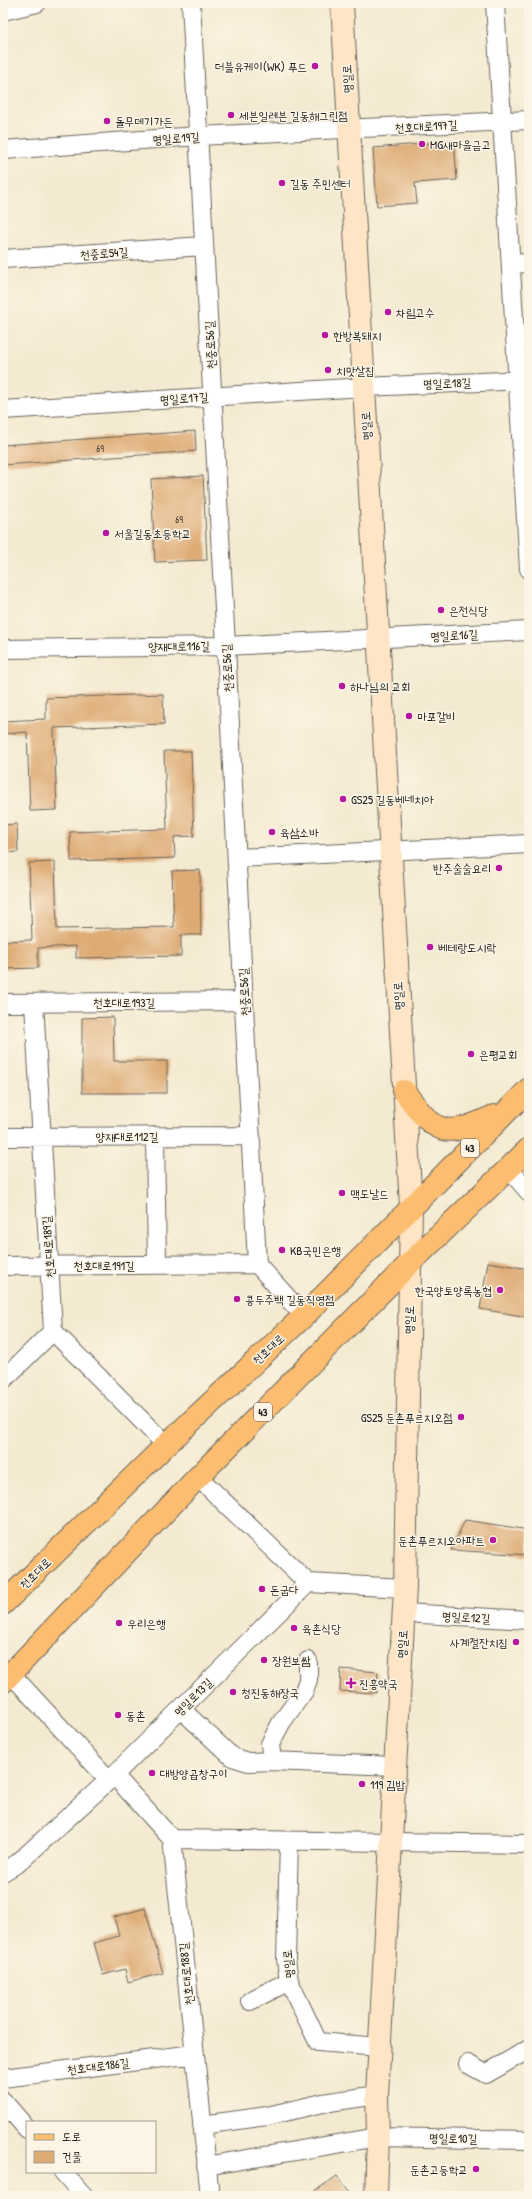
<svg xmlns="http://www.w3.org/2000/svg" width="532" height="2199" font-family="'Patrick Hand','Poor Story',sans-serif">
	<rect width="100%" height="100%" fill="#fcf5e5"/>
	<filter id="ink" filterUnits="userSpaceOnUse"><feTurbulence type="fractalNoise" baseFrequency=".025" numOctaves="2"/><feDisplacementMap in="SourceGraphic" scale="8" xChannelSelector="R" yChannelSelector="G"/><feConvolveMatrix kernelMatrix="1 2 1 2 8 2 1 2 1" color-interpolation-filters="sRGB"/></filter>
	<filter id="wash" filterUnits="userSpaceOnUse"><feTurbulence type="fractalNoise" baseFrequency=".012" numOctaves="4" result="noise"/><feDisplacementMap in="SourceGraphic" scale="16" xChannelSelector="R" yChannelSelector="G"/><feGaussianBlur stdDeviation="0.9" result="paint"/><feColorMatrix in="noise" values="0 0 0 0 0 0 0 0 0 0 0 0 0 0 0 0 0 1.4 0 .05"/><feComposite in="paint" operator="in"/></filter>
	<g filter="url(#wash)">
		<rect width="100%" height="100%" fill="#f4ead1"/>
		<g id="blocks">
			<path fill="#deab75" d="M454,141l3,39 -42,3 2,20 -40,3 -4,-58z
				M195,431l1,20 -193,14v-20z
				M203,476l4,84 -52,2 -4,-83z
				M163,694l1,30 -110,4 3,82 -27,1 -3,-79 -24,2v-13l43,-2v-21z
				M164,751h27l3,85 -20,1 1,21 -104,3 -1,-29 97,-3z
				M17,824l1,28 -15,1v-28z
				M55,862l2,67 117,-2 -2,-56 28,-1 1,65h-20v21l-105,2v-12l-38,2v20l-35,1v-28l29,-1 -3,-77z
				M113,1017l1,44h53v32h-85v-75z
				M488,1262l41,7v48l-49,-8z
				M465,1520l64,10v25l-78,-5z
				M341,1669l37,3 -2,21 -36,-2z
				M145,1908l18,65 -35,9 -3,-13 -22,6 -9,-32 25,-7 -5,-19z
				M337,2176l15,20h-44z"/>
		</g>
	</g>
	<g filter="url(#ink)">
		<use href="#blocks" fill-opacity="0" stroke="#68645b" stroke-width="1"/>
		<g fill="none" stroke-linecap="round" stroke-linejoin="round">
			<g stroke="#68645b" stroke-width="20">
				<path id="street" d="M191,3l35,643 31,618 47,52
					M495,3l34,566
					M3,11l34,-8
					M3,150l195,-14 331,-16
					M3,259l201,-13
					M511,264l18,-1
					M3,410l361,-23 165,-7
					M3,649l223,-3 303,-15
					M237,858l292,-14
					M3,1003l241,-2
					M34,1003l19,328 113,114
					M155,1136l2,128
					M3,1137l248,-1
					M509,1169l20,23
					M3,1266l254,-2
					M3,1380l50,-49
					M198,1477l110,106
					M404,1613l125,7
					M12,1675l97,105
					M181,1709l51,48 16,5 24,-1 123,5
					M272,1761l-2,-17 11,-21 23,-32 4,-11v-19
					M114,1775l58,64 38,357
					M172,1839l357,5
					M289,1841l-3,118 3,22 29,61 61,5
					M3,1872l15,-9 91,-83 199,-197 97,5
					M250,2001l39,-20
					M468,2064l18,10 43,-25
					M3,2078l191,-24
					M3,2101l24,28
					M202,2125l65,-9 56,-13 54,-8
					M206,2166l172,-29 151,3
					M63,2172l21,24"/>
			</g>
			<g stroke="#68645b" stroke-width="24">
				<path id="secondary" d="M342,3l69,1204 -6,381 -28,507 1,42 -2,59"/>
			</g>
			<g stroke="#68645b" stroke-width="24">
				<path id="primary" d="M404,1091c32,44 40,48 90,25
					M3,1604l163,-159 138,-129 225,-227
					M3,1682l195,-205 212,-214 119,-114"/>
			</g>
			<use href="#street" stroke="#fff" stroke-width="18"/>
			<use href="#secondary" stroke="#fee5c5" stroke-width="22"/>
			<use href="#primary" stroke="#fcbd6f" stroke-width="22"/>
		</g>
	</g>
	<g fill="#b5179e" stroke="#fcf5e5" stroke-width="1.5">
		<circle cx="315" cy="66" r="4"/>
		<circle cx="231" cy="115" r="4"/>
		<circle cx="107" cy="121" r="4"/>
		<circle cx="422" cy="144" r="4"/>
		<circle cx="282" cy="183" r="4"/>
		<circle cx="388" cy="312" r="4"/>
		<circle cx="325" cy="335" r="4"/>
		<circle cx="328" cy="370" r="4"/>
		<circle cx="106" cy="533" r="4"/>
		<circle cx="441" cy="610" r="4"/>
		<circle cx="342" cy="686" r="4"/>
		<circle cx="409" cy="716" r="4"/>
		<circle cx="343" cy="799" r="4"/>
		<circle cx="272" cy="832" r="4"/>
		<circle cx="499" cy="868" r="4"/>
		<circle cx="430" cy="947" r="4"/>
		<circle cx="471" cy="1054" r="4"/>
		<circle cx="342" cy="1193" r="4"/>
		<circle cx="282" cy="1250" r="4"/>
		<circle cx="500" cy="1290" r="4"/>
		<circle cx="237" cy="1299" r="4"/>
		<circle cx="461" cy="1417" r="4"/>
		<circle cx="493" cy="1540" r="4"/>
		<circle cx="262" cy="1589" r="4"/>
		<circle cx="119" cy="1623" r="4"/>
		<circle cx="294" cy="1628" r="4"/>
		<circle cx="516" cy="1642" r="4"/>
		<circle cx="264" cy="1660" r="4"/>
		<path d="M349 1677h4v4h4v4h-4v4h-4v-4h-4v-4h4z"/>
		<circle cx="233" cy="1692" r="4"/>
		<circle cx="118" cy="1715" r="4"/>
		<circle cx="152" cy="1773" r="4"/>
		<circle cx="362" cy="1784" r="4"/>
		<circle cx="476" cy="2169" r="4"/>
	</g>
	<g text-anchor="middle" dominant-baseline="central" stroke-width="3" stroke-linejoin="round" paint-order="stroke">
		<g font-size="10" fill="#4c4032">
			<text x="100" y="448">69</text>
			<text x="179" y="519">69</text>
		</g>
		<g fill="#fcf5e5" stroke="#5f5d58" stroke-width="1">
			<rect x="461" y="1139" width="18" height="18" rx="3"/>
			<rect x="254" y="1403" width="18" height="18" rx="3"/>
		</g>
		<g font-size="11" font-weight="bold" fill="#1c1c1c">
			<text x="470" y="1148">43</text>
			<text x="263" y="1412">43</text>
		</g>
		<g font-size="12" fill="#1c1c1c" stroke="#fcf5e5" text-anchor="start">
			<text x="307" y="66" text-anchor="end">더블유케이(WK) 푸드</text>
			<text x="239" y="115">세븐일레븐 길동해그린점</text>
			<text x="115" y="121">돌무데기가든</text>
			<text x="430" y="144">MG새마을금고</text>
			<text x="290" y="183">길동 주민센터</text>
			<text x="396" y="312">차림고수</text>
			<text x="333" y="335">한방복돼지</text>
			<text x="336" y="370">치맛살집</text>
			<text x="114" y="533">서울길동초등학교</text>
			<text x="449" y="610">은전식당</text>
			<text x="350" y="686">하나님의 교회</text>
			<text x="417" y="716">마포갈비</text>
			<text x="351" y="799">GS25 길동베네치아</text>
			<text x="280" y="832">육삼소바</text>
			<text x="491" y="868" text-anchor="end">반주술술요리</text>
			<text x="438" y="947">베테랑도시락</text>
			<text x="479" y="1054">은평교회</text>
			<text x="350" y="1193">맥도날드</text>
			<text x="290" y="1250">KB국민은행</text>
			<text x="492" y="1290" text-anchor="end">한국양토양록농협</text>
			<text x="245" y="1299">콩두주백 길동직영점</text>
			<text x="453" y="1417" text-anchor="end">GS25 둔촌푸르지오점</text>
			<text x="485" y="1540" text-anchor="end">둔촌푸르지오아파트</text>
			<text x="270" y="1589">돈굽다</text>
			<text x="127" y="1623">우리은행</text>
			<text x="302" y="1628">육촌식당</text>
			<text x="508" y="1642" text-anchor="end">사계절잔치집</text>
			<text x="272" y="1660">장원보쌈</text>
			<text x="359" y="1683">진흥약국</text>
			<text x="241" y="1692">청진동해장국</text>
			<text x="126" y="1715">동촌</text>
			<text x="160" y="1773">대방양곱창구이</text>
			<text x="370" y="1784">119 김밥</text>
			<text x="468" y="2169" text-anchor="end">둔촌고등학교</text>
		</g>
		<g font-size="12" fill="#1c1c1c" stroke="#fcf5e5">
			<text transform="translate(347 79) rotate(-93)">명일로</text>
			<text transform="translate(426 126) rotate(-3)">천호대로197길</text>
			<text transform="translate(176 138) rotate(-4)">명일로19길</text>
			<text transform="translate(104 253) rotate(-4)">천중로54길</text>
			<text transform="translate(210 345) rotate(-93)">천중로56길</text>
			<text transform="translate(447 383) rotate(-2)">명일로18길</text>
			<text transform="translate(184 398) rotate(-4)">명일로17길</text>
			<text transform="translate(366 426) rotate(-94)">명일로</text>
			<text transform="translate(454 635) rotate(-3)">명일로16길</text>
			<text transform="translate(179 646) rotate(-1)">양재대로116길</text>
			<text transform="translate(227 668) rotate(-93)">천중로56길</text>
			<text transform="translate(244 992) rotate(-93)">천중로56길</text>
			<text transform="translate(398 996) rotate(-93)">명일로</text>
			<text x="124" y="1002">천호대로193길</text>
			<text x="127" y="1136">양재대로112길</text>
			<text transform="translate(48 1247) rotate(-94)">천호대로189길</text>
			<text x="104" y="1265">천호대로191길</text>
			<text transform="translate(409 1320) rotate(-89)">명일로</text>
			<text transform="translate(268 1349) rotate(-43)">천호대로</text>
			<text transform="translate(35 1573) rotate(-44)">천호대로</text>
			<text transform="translate(466 1617) rotate(3)">명일로12길</text>
			<text transform="translate(402 1644) rotate(-87)">명일로</text>
			<text transform="translate(193 1697) rotate(-45)">명일로13길</text>
			<text transform="translate(288 1964) rotate(-96)">명일로</text>
			<text transform="translate(186 1974) rotate(-96)">천호대로188길</text>
			<text transform="translate(98 2066) rotate(-7)">천호대로186길</text>
			<text transform="translate(453 2138) rotate(1)">명일로10길</text>
		</g>
	</g>
	<rect width="532" height="2199" fill="none" stroke="#fcf5e5" stroke-width="16"/>
	<rect x="26" y="2121" width="130" height="52" fill="#fcf5e5" stroke="#a29e95"/>
	<rect x="34" y="2134" width="20" height="6" fill="#fcbd6f" stroke="#a29e95"/>
	<text x="62" y="2141" font-size="12" fill="#1c1c1c">도로</text>
	<rect x="34" y="2151" width="20" height="12" fill="#deab75" stroke="#a29e95"/>
	<text x="62" y="2161" font-size="12" fill="#1c1c1c">건물</text>
</svg>
